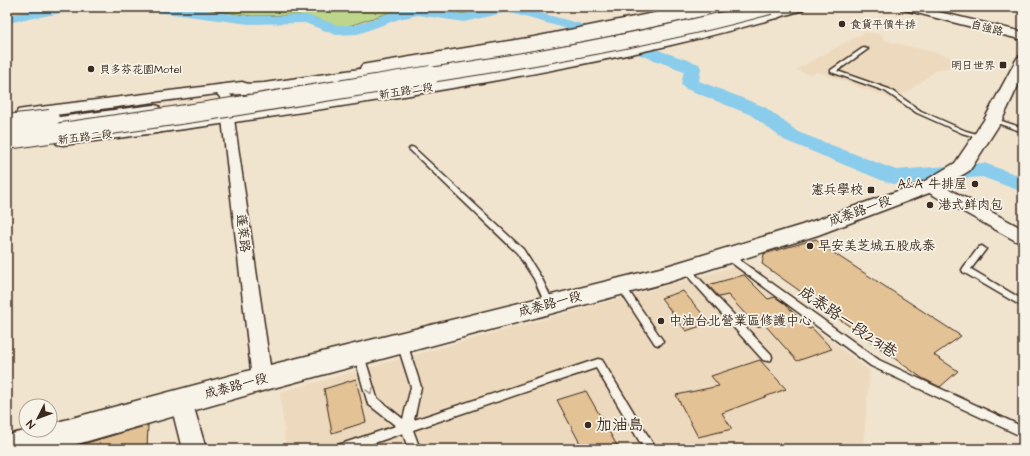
<svg xmlns="http://www.w3.org/2000/svg" width="1030" height="456" font-family="'Architects Daughter','LXGW WenKai TC',sans-serif">
	<rect width="100%" height="100%" fill="#f1e4cf"/>
	<filter id="ink" filterUnits="userSpaceOnUse"><feTurbulence type="fractalNoise" baseFrequency=".025" numOctaves="2"/><feDisplacementMap in="SourceGraphic" scale="8" xChannelSelector="R" yChannelSelector="G"/><feConvolveMatrix kernelMatrix="1 2 1 2 8 2 1 2 1" color-interpolation-filters="sRGB"/></filter>
	<g filter="url(#ink)">
		<path fill="#eddabe" d="M7,7h56l-56,10z
			M865,32l17,2 2,6 82,20 -4,4 -26,7 -34,25 20,15 52,22 -3,5 -53,-23 -34,-19 -67,-24 -6,3 -16,-5z
			M734,267l136,104 -7,78h-577l-6,-57z"/>
		<path fill="#bdd68c" stroke="#7c8055" d="M192,7h306l-33,7 -41,-5 -36,4 -36,12 -14,2 -23,-9 -16,-3 -48,1z"/>
		<g fill="none" stroke-linecap="round" stroke-linejoin="round">
			<path fill="#8acceb" fill-rule="evenodd" d="M49,7h30l-2,3 -5,1 -65,12v-8z
				M142,7h40l67,9 58,-1 31,10h18l35,-13 26,-5 47,7 29,-7h26l66,18 114,39 2,4 -2,13 66,26 33,25 98,38 88,-7 39,14v15l-41,-15 -88,7 -8,-2 -102,-42 -33,-25 -67,-27 -3,-4 3,-13 -109,-40 -68,-19 -43,10 -46,-7 -19,4 -41,15 -22,1 -31,-12 -56,1 -100,-13 -5,-1z"/>
		</g>
		<path fill="#e3c295" stroke="#3b2a1e" d="M816,239l13,11 132,86 -27,19 24,16 -18,16 -18,-9 -160,-114 2,-10z
			M744,275l24,24 7,-2 10,7 24,25 3,-1 20,21 -35,12 -32,-36 -8,2 -29,-32 -9,2 -11,-12z
			M683,291l27,32 -24,8 -25,-33z
			M760,360l26,29 -64,24 10,16 -34,8 -22,-42 43,-9 -8,-10z
			M356,379l10,43 -34,11 -8,-44z
			M586,391l33,58h-36l-26,-49z
			M148,425l-1,24h-74v-2z"/>
		<g fill="none" stroke-linecap="round" stroke-linejoin="round">
			<g stroke="#3b2a1e" stroke-width="3">
				<path id="service" d="M863,48l5,1 -31,22 52,18 32,22 45,20 18,5v2l-2,1 -20,-6 -45,-20 -32,-22 -54,-19v-2z
					M993,118l30,10v4l-32,-11v-2z
					M412,147l2,1 109,101 19,30 12,25 -2,2h-6l-12,-27 -17,-26 -107,-103 -1,-1z
					M982,246l4,3 -15,20 52,31v7l-60,-35 -1,-2 1,-2 16,-21z
					M728,253l3,1 148,106 144,67v10l-152,-71 -146,-108 -1,-2z
					M687,265l3,1 7,10 74,78 1,3 -1,3 -4,1 -4,-1 -72,-80 -8,-12 1,-2z
					M621,283l3,1 37,54 2,3 -2,3 -3,1 -3,-1 -38,-58 1,-2z
					M402,339l3,1 2,3 14,44 -7,33 184,-61 4,1 54,89h-12l-48,-81 -183,62 7,19h-12l-5,-16 -46,16h-21l2,-4 58,-19 -28,-22 -14,-49 1,-3 4,-1 4,1 1,3 13,43 26,21 8,-32 -14,-44 2,-3z"/>
			</g>
			<g stroke="#3b2a1e" stroke-width="3">
				<path id="minor" d="M220,87l4,1 11,12 -1,19 38,260 -3,6 -7,3 -7,-3 -3,-6 -30,-260 1,-18 -9,-11 2,-2z
					M181,392l8,3 3,6 14,48h-24l-12,-48 3,-6z"/>
			</g>
			<g stroke="#3b2a1e" stroke-width="3">
				<path id="tertiary" d="M900,7h18l105,25v8l-122,-31z
					M930,181l6,1 87,47v14l-7,-2 -92,-51 -3,-4 3,-4z"/>
			</g>
			<g stroke="#3b2a1e" stroke-width="3">
				<path id="secondary" d="M684,7h22l-2,3c-111,27 -224,45 -337,62l-5,-1 -2,-3 2,-3 5,-1 167,-27z
					M786,7h19l-2,3c-111,34 -225,56 -339,76 -133,23 -267,42 -401,59l-6,-1 -3,-4 3,-4 6,-1c134,-17 268,-36 402,-59 108,-18 216,-37 321,-69z
					M1023,56v19l-21,45 -30,47 -3,4 -32,19 -119,45 -149,47 -407,109 -202,58h-53v-13c14,-6 28,-6 43,-6v-6l212,-57 398,-99 142,-43 121,-43 32,-19 29,-43 32,-60 2,-3z
					M242,82l6,2 2,3 -2,3 -224,29 -6,-1 -2,-4 2,-4 6,-1z"/>
			</g>
			<g stroke="#3b2a1e" stroke-width="3">
				<path id="primary" d="M774,11l4,1 2,3 -2,3 -48,6 -5,-1 -1,-3 1,-3 5,-1z
					M153,105l6,1 2,4 -2,4 -131,17 -6,-1 -3,-4 3,-4 6,-1z"/>
			</g>
			<g stroke="#3b2a1e" stroke-width="3">
				<path id="motorway" d="M710,7h23l-2,3 -4,1 -122,26 -95,18 -246,38 -44,2 -6,-2 -2,-3 2,-3 6,-2 44,-2 246,-36z
					M542,59l5,1 2,3 -2,3 -141,26 -6,-2 -2,-3 2,-3 6,-2z
					M195,115l6,1 3,4 -3,4 -50,10 -6,-1 -3,-4 3,-4z"/>
			</g>
			<use href="#service" fill="#f7f3e8" fill-rule="evenodd"/>
			<use href="#minor" fill="#f7f3e8" fill-rule="evenodd"/>
			<use href="#tertiary" fill="#f7f3e8" fill-rule="evenodd"/>
			<use href="#secondary" fill="#f7f3e8" fill-rule="evenodd"/>
			<use href="#primary" fill="#f7f3e8" fill-rule="evenodd"/>
			<use href="#motorway" fill="#f7f3e8" fill-rule="evenodd"/>
			<g stroke="#3b2a1e" stroke-width="16" stroke-linecap="butt">
				<path id="motorway-bridge-far1" d="M424,76c117,-18 232,-38 346,-69"/>
			</g>
			<g stroke="#3b2a1e" stroke-width="20" stroke-linecap="butt">
				<path id="motorway-bridge" d="M7,124l43,-5
					M7,140l200,-29 224,-36"/>
			</g>
			<use href="#motorway-bridge-far1" stroke="#f7f3e8" stroke-width="14"/>
			<use href="#motorway-bridge" stroke="#f7f3e8" stroke-width="18"/>
		</g>
		<defs><path id="oneway-chevron" d="M-2-3.5L2.5 0L-2 3.5" fill="none" stroke-width="1.6" stroke-linecap="round" stroke-linejoin="round"/></defs>
		<use stroke="#998e83" href="#oneway-chevron" transform="translate(370 391) rotate(74)"/>
	</g>
	<g fill="#3b2a1e" stroke="#f7f3e8" stroke-width="1.5">
		<circle cx="842" cy="24" r="4"/>
		<rect x="999" y="61" width="8" height="8" rx="2"/>
		<circle cx="91" cy="69" r="4"/>
		<circle cx="975" cy="184" r="4"/>
		<rect x="867" y="186" width="8" height="8" rx="2"/>
		<circle cx="930" cy="205" r="4"/>
		<circle cx="810" cy="246" r="4"/>
		<circle cx="661" cy="321" r="4"/>
		<circle cx="588" cy="425" r="4"/>
	</g>
	<g text-anchor="middle" dominant-baseline="central" stroke-width="3.5" stroke-linejoin="round" paint-order="stroke">
		<g font-size="11" fill="#3b2a1e" stroke="#f7f3e8" text-anchor="start">
			<text x="850" y="24">食貨平價牛排</text>
			<text x="995" y="65" text-anchor="end">明日世界</text>
			<text x="99" y="69">貝多芬花園Motel</text>
		</g>
		<g font-size="11" fill="#3b2a1e" stroke="#f7f3e8">
			<text transform="translate(987 28) rotate(14)">自強路</text>
			<text transform="translate(406 91) rotate(-9)">新五路二段</text>
			<text transform="translate(85 137) rotate(-7)">新五路二段</text>
		</g>
		<g font-size="13" fill="#3b2a1e" stroke="#f7f3e8" text-anchor="start">
			<text x="967" y="184" text-anchor="end">A&amp;A 牛排屋</text>
			<text x="863" y="190" text-anchor="end">憲兵學校</text>
			<text x="938" y="205">港式鲜肉包</text>
			<text x="818" y="246">早安美芝城五股成泰</text>
			<text x="669" y="321">中油台北營業區修護中心</text>
		</g>
		<g font-size="13" fill="#3b2a1e" stroke="#f7f3e8">
			<text transform="translate(860 211) rotate(-20)">成泰路一段</text>
			<text transform="translate(243 233) rotate(83)">蓬萊路</text>
			<text transform="translate(550 304) rotate(-15)">成泰路一段</text>
			<text transform="translate(236 386) rotate(-15)">成泰路一段</text>
		</g>
		<g font-size="16" fill="#3b2a1e" stroke="#f7f3e8">
			<text transform="translate(848 322) rotate(34)">成泰路一段231巷</text>
		</g>
		<g font-size="16" fill="#3b2a1e" stroke="#f7f3e8" text-anchor="start">
			<text x="596" y="425">加油島</text>
		</g>
	</g>
	<rect width="1030" height="456" fill="none" stroke="#f7f3e8" stroke-width="24"/>
	<rect x="12" y="12" width="1006" height="432" fill="none" stroke="#3b2a1e" stroke-width="1.5" filter="url(#ink)"/>
	<g transform="translate(38 418) rotate(228)"><circle r="19" fill="#f7f3e8" stroke="#aca397"/>
	<path d="M0-3L7 15L0 10L-7 15Z" fill="#3b2a1e"/>
	<text y="-6" font-size="11" font-weight="bold" text-anchor="middle" fill="#3b2a1e">N</text>
	</g>
</svg>
